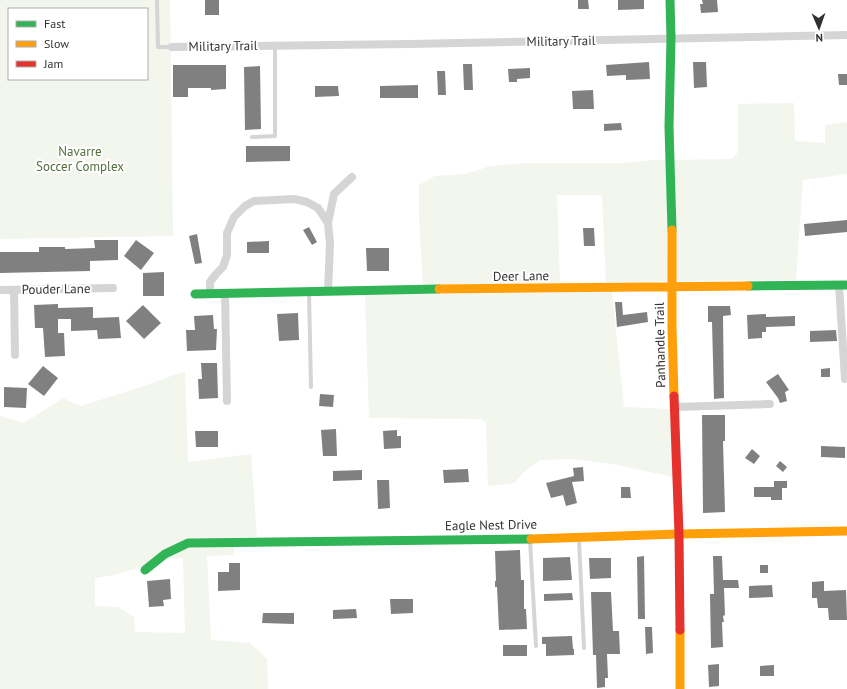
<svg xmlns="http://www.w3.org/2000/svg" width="847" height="689" font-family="'PT Sans',sans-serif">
	<rect width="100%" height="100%" fill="#fff"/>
	<path fill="#f2f6ed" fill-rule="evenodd" d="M0,0h170l3,236 -173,3zM9,9h138v70h-138z
		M794,103l1,38 30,2v-18l22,-3v52l-44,6 -7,100 -120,1 -1,-121 57,-1 6,-7v-48z
		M655,160h11l2,121 -62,1 -4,-87h-45l3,88 -137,2 -4,-69v-31l16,-9 31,-2 24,-8 34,-3h98z
		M612,292l12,115 47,2 2,68 -60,-13 -39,-5 -34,1 -16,12 -10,11 -26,3 -2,-64 -6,-3 -111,-1 -4,-123z
		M185,372l3,90 63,-8 6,83 -70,1 -44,28 -24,8 -24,4v28l23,1 16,10 1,15 50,1 -2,-75 -19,1 25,-12h45v8l-27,1 4,84 39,3 17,16 1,30h-268v-273l24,7 39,-25 18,8 60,-19 36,-13z"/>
	<path fill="#808080" d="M205,0h14v15h-14z
		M578,0h10l1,9h-11z
		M618,0h26v9l-26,1z
		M702,0h15l1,12 -17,1 -1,-9h3z
		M649,62l1,17 -24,1v-5l-19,1 -1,-11z
		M693,62h13l1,25 -13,1z
		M463,64h9l1,26h-9z
		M173,65h53v24l-15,1v-2h-23v9h-15z
		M260,66l1,63 -16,1 -1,-63z
		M530,68v10l-13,1v3h-8l-1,-13z
		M437,71h8l1,24h-8z
		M838,74h9v11h-8z
		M418,85v13h-38v-12z
		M315,86h23l1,10 -24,1z
		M593,90l1,19h-21l-1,-18z
		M621,123l1,7 -18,1v-7z
		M246,146h44v15l-44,1z
		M847,220v12l-42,4 -1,-12z
		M309,227l8,15 -5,3 -9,-15z
		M583,228h11l1,18h-11z
		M197,234l5,29 -7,1 -6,-28z
		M94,240h24v20l-28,1v10l-90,2v-21h39v-5h26v2l30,-1z
		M136,240l18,13 -13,17 -17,-14z
		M269,241v12h-22v-11z
		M366,248h23v23h-22z
		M164,272v24h-21v-23z
		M615,302h7l1,13 24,-3 1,10 -31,5z
		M58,304v4l35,-1v11l26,-1 2,21 -23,1 -1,-9 -26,1v-12h-13v14h6l1,23 -20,1 -2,-29h-8l-1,-23z
		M143,305l18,18 -17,16 -18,-18z
		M708,306h22l1,9 -8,1 1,82 -10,1 -2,-77h-4z
		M298,313l1,27 -20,1 -2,-27z
		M766,314v3l29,-1v10l-29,1v5h-4v6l-14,1 -1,-24z
		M213,315l1,14h3l-1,21 -29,1 -1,-21h9l-1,-14z
		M836,330l1,11 -27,1v-11z
		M201,363h16l1,35 -19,1 -1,-20h4z
		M43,366l15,12 -14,18 -16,-12z
		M830,368v9h-9v-8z
		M778,374l11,16 -4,2 2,9 -7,2 -2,-5 -12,-16z
		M4,387l23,1 -1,20 -22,-1z
		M320,394l14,1 -1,12 -14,-1z
		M702,415h23v26h-2l2,71 -22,1z
		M336,429l1,27h-14l-2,-26z
		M397,430v6h4v12l-17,1 -1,-18z
		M195,431h23v16h-22z
		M821,446l24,1v11l-24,-1z
		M752,449l8,7 -6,8 -9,-6z
		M780,461l7,6 -4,5 -7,-6z
		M583,467l1,14 -12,1 5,21 -11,3 -3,-11 -12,3 -5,-15 28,-7 -1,-8z
		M468,469l1,13 -25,1 -1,-13z
		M362,470v10l-29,1v-10z
		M377,480h12l1,28 -12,1z
		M774,481h13v7h-5v12h-11v-3h-17v-10h20z
		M621,487h9l1,11h-10z
		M520,550l1,30h3v29h2l1,20 -28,1 -2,-43h-2v-6h1l-1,-30z
		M644,556l1,63h-7l-1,-62z
		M713,556h9l1,24h15l1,8h-15l1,27 -2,1 1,6h-2l1,25 -12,1 -1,-54h4z
		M570,557l2,23 -29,1v-23z
		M589,558h22v20l-21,1z
		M229,563h11v27l-22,1v-19h11z
		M760,565h8v8h-8z
		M170,579l1,20 -8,1 1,6 -15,1 -2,-26z
		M824,581v10l22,-1 1,30h-18l-1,-12h-10l-1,-10h-5v-16z
		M772,585l1,12 -24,1v-12z
		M591,592h20l2,39h6l1,23h-13l1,24h-3v9l-8,1 -1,-33h-3z
		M572,593l1,7 -29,1v-7z
		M390,599h23v14l-22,1z
		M356,609l1,9 -24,1v-9z
		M263,613h31v11l-32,-1z
		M645,627h7l1,26 -7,1z
		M572,636l1,13h1v6l-28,1v-12h-4v-7z
		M503,645h24v11h-24z
		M719,664v22l-10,1 -1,-22z
		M774,665v11h-14v-10z"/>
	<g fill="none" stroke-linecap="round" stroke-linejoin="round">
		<path stroke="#d5d5d5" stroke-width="4" d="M157,0l1,47h14
			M252,137l23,-1v-90
			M309,292l2,95
			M530,540l6,106
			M579,540l5,108"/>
		<path stroke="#d5d5d5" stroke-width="8" d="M172,47l237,-3 438,-9
			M328,223l6,-29 18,-17
			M839,285l6,94
			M0,290l113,-2
			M14,290l1,65
			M210,293v-11l6,-8 7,-7 4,-12v-22l7,-16 11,-11 9,-5 40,-2 13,3 11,6 10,15 2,21 -2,47
			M225,293l2,108
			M675,407l95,-3"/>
		<path stroke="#30b455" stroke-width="9" d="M670,0l1,38 -2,89 3,103
			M748,286l99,-1
			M195,294l244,-5
			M145,570l20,-16 23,-11 343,-4"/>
		<path stroke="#ff9f0a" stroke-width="9" d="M672,230v98l2,68
			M439,289l309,-3
			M531,539l148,-5 168,-3
			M680,630v59"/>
		<path stroke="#e5322d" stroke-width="9" d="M674,396l5,138 1,96"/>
	</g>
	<g text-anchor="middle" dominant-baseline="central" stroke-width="4" stroke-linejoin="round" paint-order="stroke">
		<g font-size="13" fill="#313131" stroke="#fff">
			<text transform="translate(561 41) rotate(-1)">Military Trail</text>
			<text transform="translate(223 46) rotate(-1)">Military Trail</text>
			<text transform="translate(521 276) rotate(-1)">Deer Lane</text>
			<text transform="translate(56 289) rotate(-1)">Pouder Lane</text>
			<text transform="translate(660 345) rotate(-91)">Panhandle Trail</text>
			<text transform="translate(491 525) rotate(-1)">Eagle Nest Drive</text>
		</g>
		<g font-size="13" fill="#536f3c" stroke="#fff">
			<text x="80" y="151">Navarre<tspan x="80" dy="15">Soccer Complex</tspan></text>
		</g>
	</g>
	<rect x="8" y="8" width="140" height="72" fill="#ffffff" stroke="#adadad"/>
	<rect x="16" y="21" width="20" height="6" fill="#30b455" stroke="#adadad"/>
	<text x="44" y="28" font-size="12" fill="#313131">Fast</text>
	<rect x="16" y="41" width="20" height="6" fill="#ff9f0a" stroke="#adadad"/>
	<text x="44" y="48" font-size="12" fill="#313131">Slow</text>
	<rect x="16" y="61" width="20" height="6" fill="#e5322d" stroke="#adadad"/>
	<text x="44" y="68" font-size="12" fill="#313131">Jam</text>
	<g transform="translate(819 28) rotate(178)" stroke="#ffffff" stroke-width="3" paint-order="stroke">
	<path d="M0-3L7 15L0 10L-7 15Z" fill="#313131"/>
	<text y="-6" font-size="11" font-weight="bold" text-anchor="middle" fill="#313131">N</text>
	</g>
</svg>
